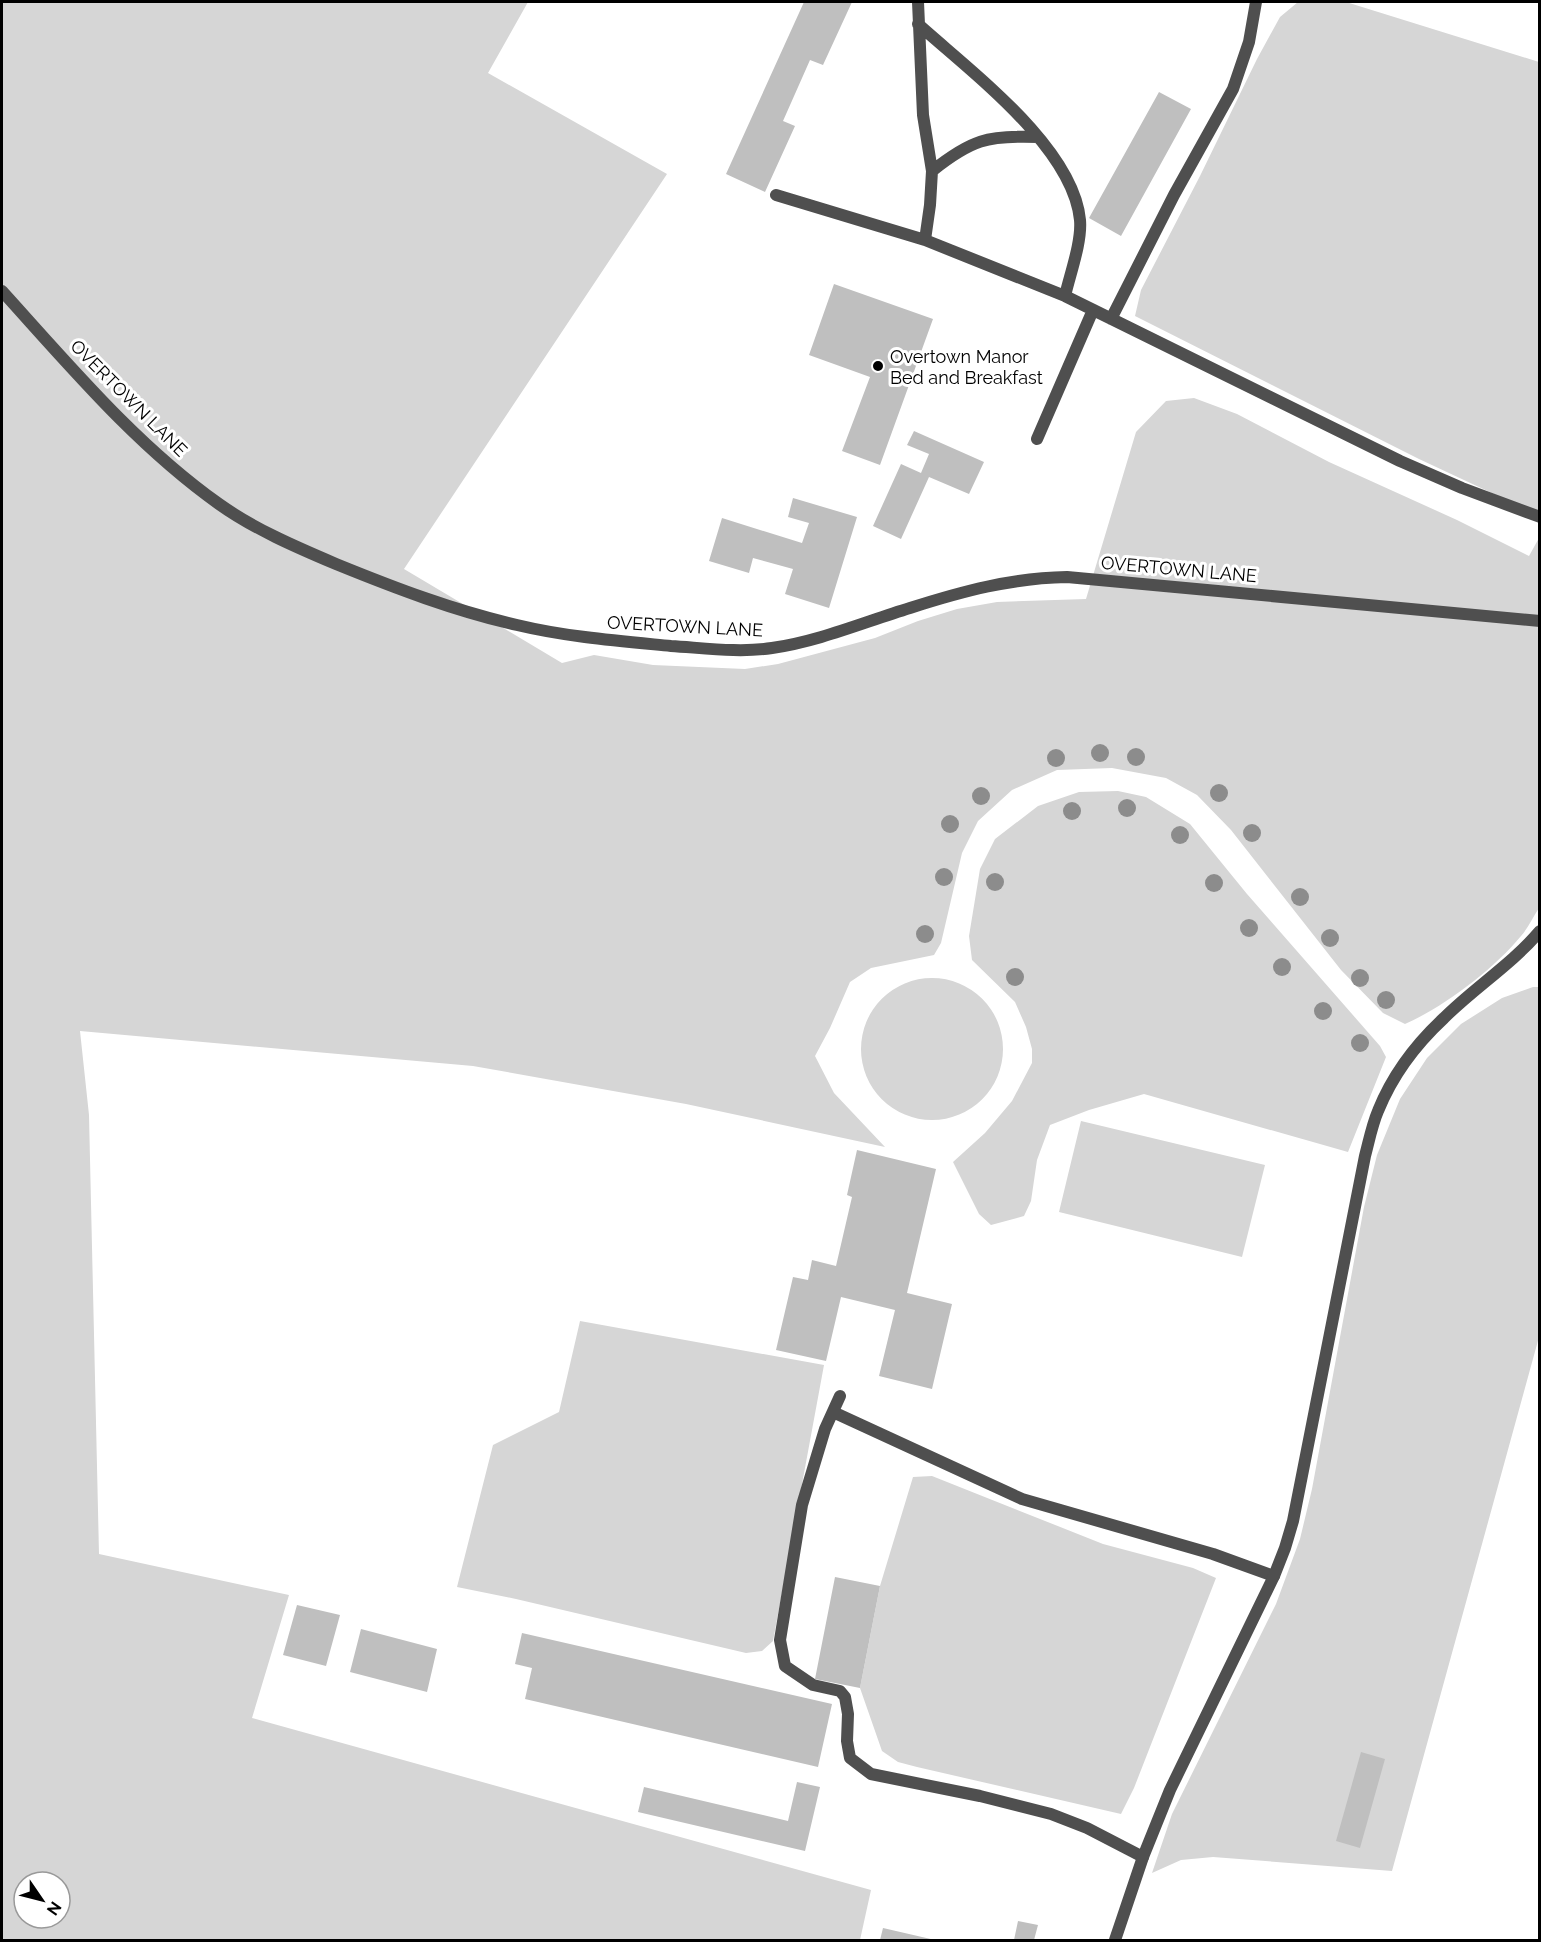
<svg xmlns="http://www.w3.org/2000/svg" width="1541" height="1942" font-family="Raleway,sans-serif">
	<rect width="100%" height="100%" fill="#fff"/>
	<path fill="#d6d6d6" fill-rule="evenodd" d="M2,2h526l-40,71 179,101 -263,395 158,94 32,-8 59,10 92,4 33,-5 97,-26 43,-17 39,-12 40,-7 89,-3 50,-167 30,-31 28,-3 43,16 92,48 128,58 72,36 10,-18v370c-6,9 -11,20 -18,28 -27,33 -77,71 -116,88l-22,-11 -42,-43 -110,-140 -34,-35 -31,-17 -54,-10 -55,2 -45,20 -34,31 -16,32 -21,90 -7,12 -63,13 -21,14 -20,46 -15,28 19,37 51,54 -199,-43 -213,-38 -393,-35 9,84 10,439 190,41 -37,123 619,172 -11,50h-858zM24,1882h36v36h-36z
		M1298,2h48l193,60v453l-120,-56 -284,-143 6,-26 59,-114 57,-117 23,-42z
		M1118,791l28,6 44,27 57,70 133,152 6,11 -38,95 -204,-58 -55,16 -39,15 -13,35 -6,41 -7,15 -33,9 -12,-11 -26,-52 32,-29 27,-32 20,-38v-14l-6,-22 -11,-25 -43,-42 -3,-24 11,-67 15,-30 43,-33 41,-14z
		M861 1049a71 71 0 1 1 142 0a71 71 0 1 1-142 0Z
		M1533,987h6v350l-147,534 -179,-14 -32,3 -29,13 20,-59 104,-210 24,-65 12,-50 52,-282 13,-52 23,-56 27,-41 34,-34 41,-26z
		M1081,1121l184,44 -23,92 -183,-45z
		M580,1321l244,44 -51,276 -11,10 -16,2 -230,-54 -59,-12 36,-142 66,-33z
		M932,1476l171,68 90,24 23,10 -82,210 -13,26 -204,-47 -19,-5 -16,-11 -22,-63 20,-102 33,-109z"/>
	<path fill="#bfbfbf" d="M804,2h48l-29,63 -13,-5 -27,61 12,5 -30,66 -39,-18z
		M1159,92l32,17 -70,127 -32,-18z
		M834,284l99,35 -53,146 -38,-14 28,-74 -61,-22z
		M914,431l70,31 -15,32 -40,-17 -28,62 -28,-13 28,-62 20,9 8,-19 -22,-9z
		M793,498l64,19 -28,91 -44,-14 8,-25 -40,-11 -4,15 -40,-12 13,-43 80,25 7,-20 -21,-6z
		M857,1150l79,19 -29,124 45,11 -20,85 -53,-13 16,-66 -54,-13 -15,64 -50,-11 17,-73 15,3 4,-20 24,6 16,-69 -5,-2z
		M835,1577l45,9 -20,102 -45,-9z
		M297,1605l43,10 -14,51 -43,-11z
		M361,1629l76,20 -10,43 -77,-20z
		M522,1633l310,71 -14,63 -293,-68 7,-31 -17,-4z
		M1361,1752l24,7 -25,89 -24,-7z
		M797,1782l23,5 -15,64 -167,-39 6,-25 144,34z
		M1018,1921l20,4 -4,15h-20z
		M883,1928l52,12h-55z"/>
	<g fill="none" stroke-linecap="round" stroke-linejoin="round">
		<path stroke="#4f4f4f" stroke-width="12" d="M918,2l5,113 9,56 -2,34 -5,35
			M918,24c52,47 155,123 162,196 2,22 -10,54 -15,76
			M932,171c39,-31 55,-36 106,-34
			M776,195l149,45 140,56 335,165 62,27 78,29
			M1111,319l63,-124 59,-106 16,-47 7,-40
			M1037,439l56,-129
			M840,1396l-15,33 -23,76 -22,135 5,26 28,19 27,6 5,6 3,17 -1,27 3,17 21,16 109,22 71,18 36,14 56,29
			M833,1412l189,87 191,55 61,22"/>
		<path stroke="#4f4f4f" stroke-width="12" d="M2,291c68,75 134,154 217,213 35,25 77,43 117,60 59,24 119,47 181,61 50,12 102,16 154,21 33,2 69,7 101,2 48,-7 92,-26 138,-40 53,-17 102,-30 157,-31l473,44
			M1115,1940l28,-83 27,-67 104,-214 11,-28 8,-27 72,-365c4,-15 7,-31 13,-45 14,-35 38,-67 66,-93 30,-30 68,-54 96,-87"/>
	</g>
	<g fill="#8c8c8c">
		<circle cx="1100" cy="753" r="9"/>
		<circle cx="1136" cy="757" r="9"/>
		<circle cx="1056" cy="758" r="9"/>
		<circle cx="1219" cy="793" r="9"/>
		<circle cx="981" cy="796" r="9"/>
		<circle cx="1127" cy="808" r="9"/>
		<circle cx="1072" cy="811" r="9"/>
		<circle cx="950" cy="824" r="9"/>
		<circle cx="1252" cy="833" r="9"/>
		<circle cx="1180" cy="835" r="9"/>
		<circle cx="944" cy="877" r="9"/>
		<circle cx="995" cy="882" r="9"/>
		<circle cx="1214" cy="883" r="9"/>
		<circle cx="1300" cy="897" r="9"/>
		<circle cx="1249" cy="928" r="9"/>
		<circle cx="925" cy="934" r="9"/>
		<circle cx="1330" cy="938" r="9"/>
		<circle cx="1282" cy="967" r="9"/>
		<circle cx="1015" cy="977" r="9"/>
		<circle cx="1360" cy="978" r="9"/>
		<circle cx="1386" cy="1000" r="9"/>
		<circle cx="1323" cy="1011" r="9"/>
		<circle cx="1360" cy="1043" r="9"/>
	</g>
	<circle fill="#000" stroke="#fff" stroke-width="2" cx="878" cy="366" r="6"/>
	<g text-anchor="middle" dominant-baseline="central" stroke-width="6" stroke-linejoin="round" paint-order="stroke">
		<g font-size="18" fill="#000" stroke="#fff" text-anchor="start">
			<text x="890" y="356">Overtown Manor<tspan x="890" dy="21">Bed and Breakfast</tspan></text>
		</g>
		<g font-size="18" fill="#000" stroke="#fff">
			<text transform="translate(129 398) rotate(45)">OVERTOWN LANE</text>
			<text transform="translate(1179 569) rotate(5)">OVERTOWN LANE</text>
			<text transform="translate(685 626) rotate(3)">OVERTOWN LANE</text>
		</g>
	</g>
	<rect width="1541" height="1942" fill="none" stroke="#000000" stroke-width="6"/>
	<g transform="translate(42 1900) rotate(125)"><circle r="28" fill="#ffffff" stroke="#999999" stroke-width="1.5"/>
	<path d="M0-4.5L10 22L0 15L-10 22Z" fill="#000000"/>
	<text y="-9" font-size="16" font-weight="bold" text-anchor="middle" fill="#000000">N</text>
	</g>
</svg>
